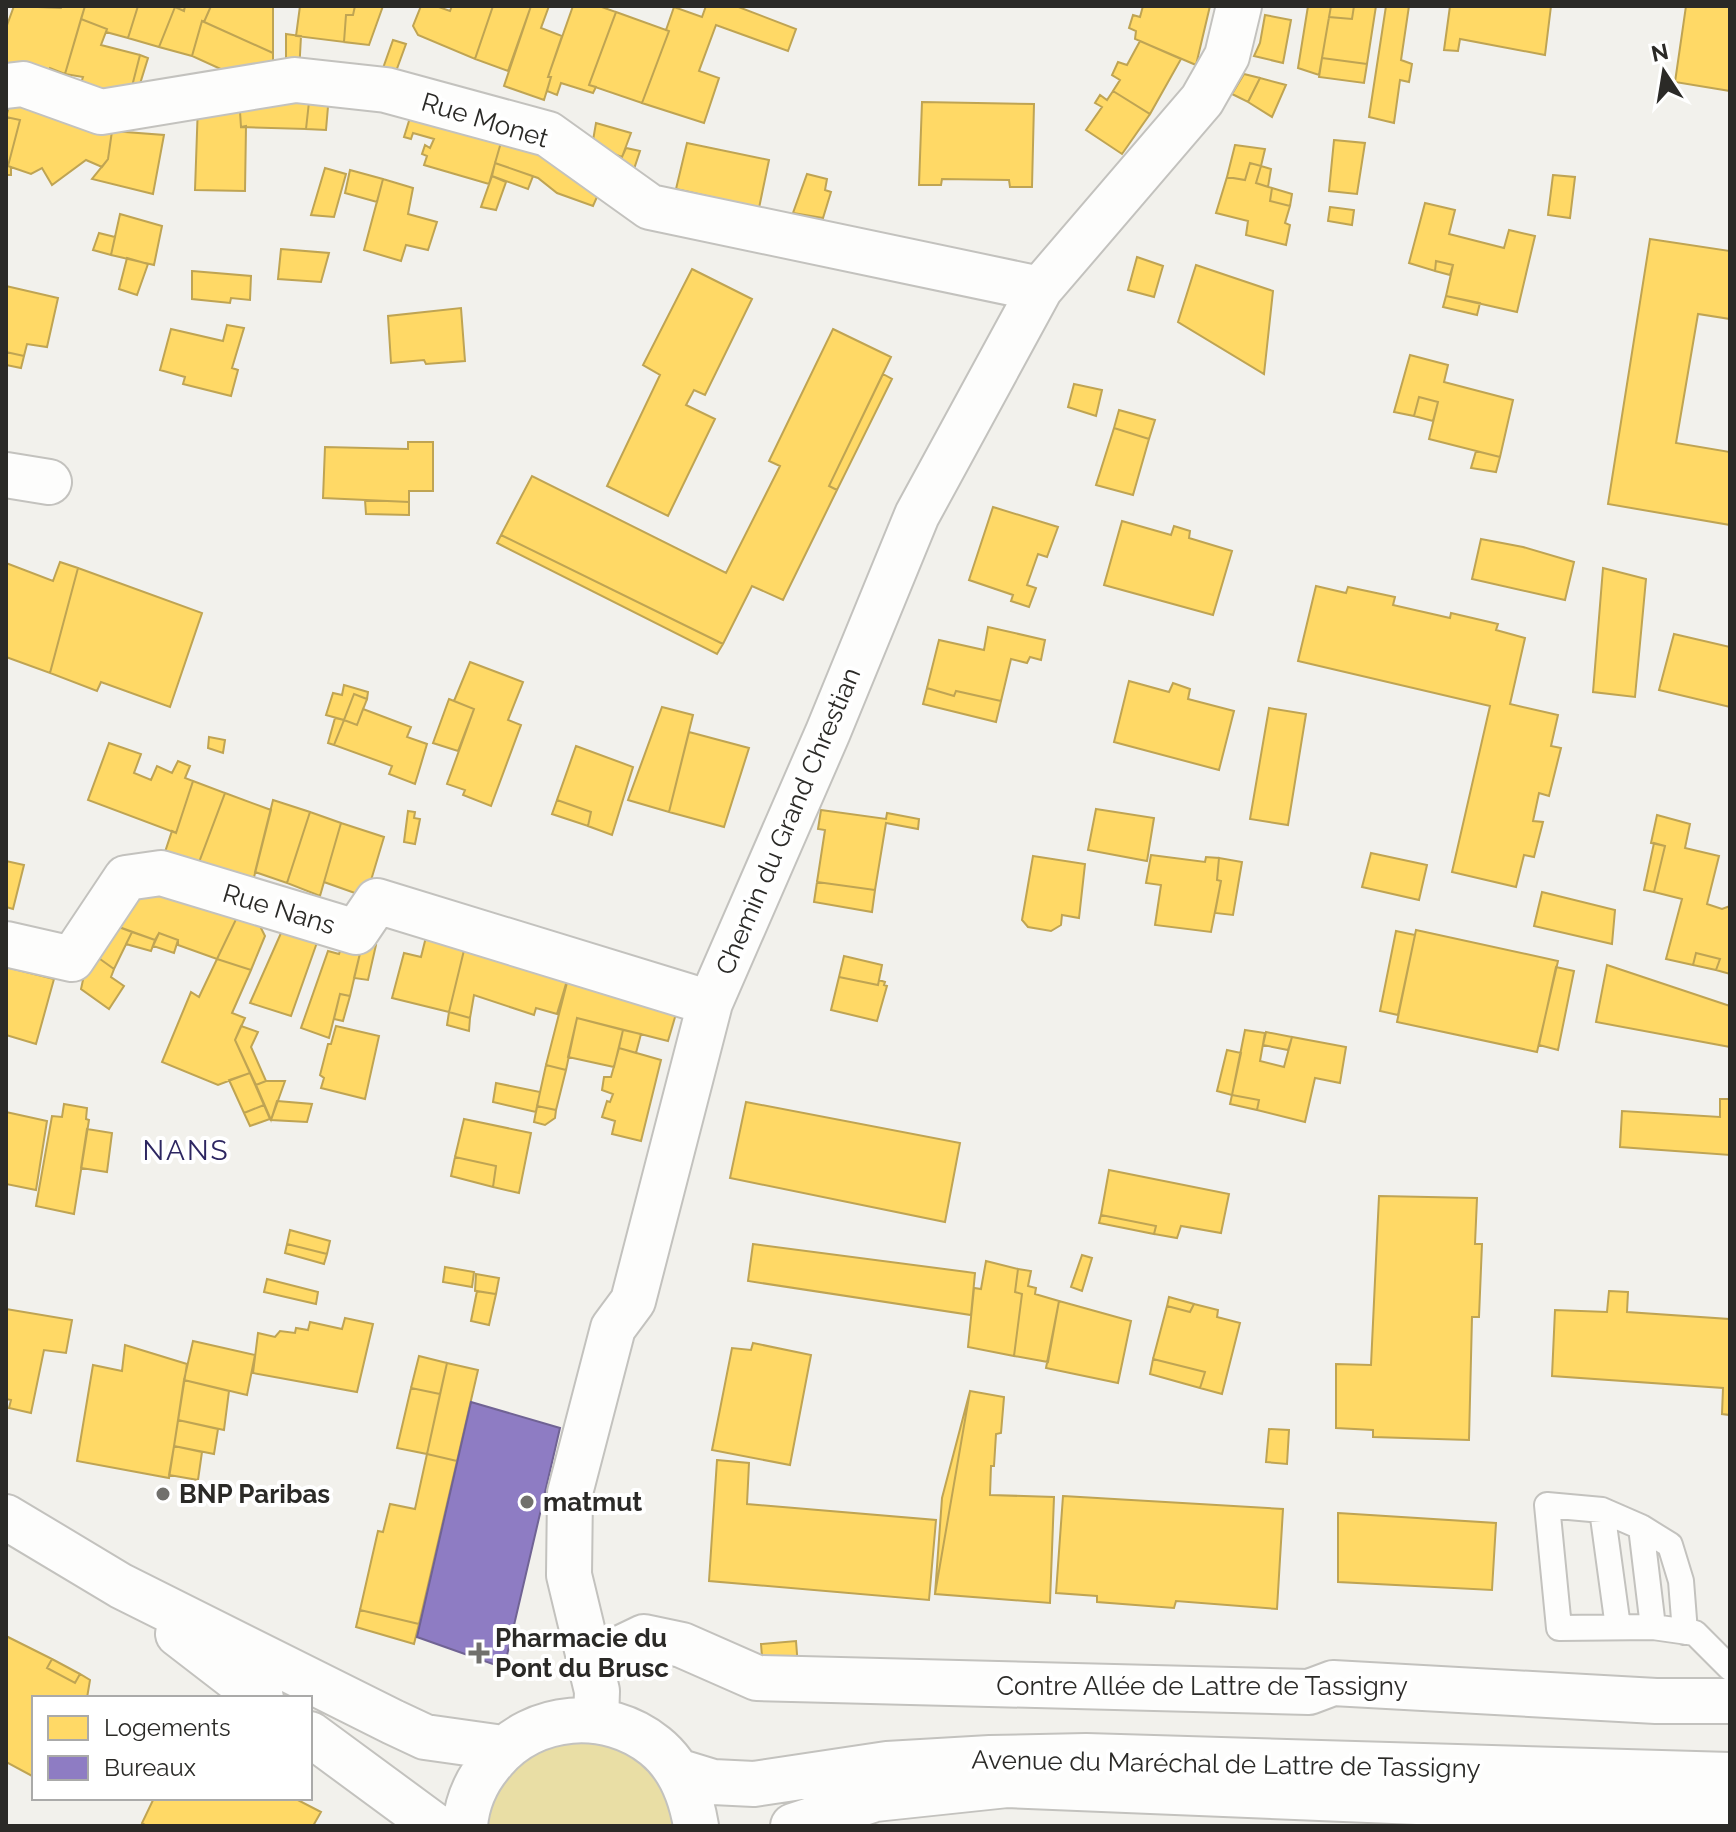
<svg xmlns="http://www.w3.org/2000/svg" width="1736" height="1832" font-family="Raleway,sans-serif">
	<rect width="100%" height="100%" fill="#f2f1ec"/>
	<path fill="#e9dea5" d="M627,1729l69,97h-231l38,-78z"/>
	<path fill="#ffd966" stroke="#bfa453" stroke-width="2" d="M14,6l47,2 1,-2h23l-20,68 -15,-6 -4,14 -40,-11v-43z
		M85,6h53l-10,32 -22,-6 1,-3 -26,-10z
		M138,6h47l-1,5 -9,-4 -16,40 -31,-9z
		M185,6h26l-7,16 -2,-1 -10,35 -33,-9 16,-40 9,4z
		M211,6h62v47l-69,-31z
		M300,6h55l-2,9h-7l-2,27 -48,-6z
		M355,6h28l-14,39 -25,-3 2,-27h7z
		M421,6h15l14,5 2,-5h41l-18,53 -57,-24 -5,-9z
		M493,6h38l-23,65 -33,-12z
		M531,6h18l-8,22 21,8 -14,41h3l-7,23 -40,-14z
		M573,6h26l17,6 -27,73 7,2 -3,6 -32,-10 -4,12 -10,-4 4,-14h-3z
		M706,6h30l60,23 -8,22 -72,-26 -17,46 20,7 -15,45 -62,-20 27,-72 -3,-1 8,-23 28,10z
		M1143,6h67l-14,59 -61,-26 1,-8 -7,-3 4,-13 7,2z
		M1308,6h23l-12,69 -21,-7z
		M1331,6h23l-2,13 -23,-2z
		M1354,6h22l-9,58 -45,-6 7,-41 23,2z
		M1386,6h23l-8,54 11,4 -3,18 -9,-2 -6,43 -25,-6z
		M1450,6h101l-6,49 -85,-16 -2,12 -14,-1z
		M1686,6h44v85l-55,-9z
		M616,12l53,19 -27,72 -53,-18z
		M1265,15l26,5 -8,43 -29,-7 6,-13z
		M81,19l26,10 -6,16 39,10 -11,43h-53l7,-21 -18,-3z
		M202,21l71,32v21l-48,-3 -33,-15z
		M286,34l15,2 -2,37h-13z
		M393,40l13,4 -11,30 -13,-3z
		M1140,41l41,18 -31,55 -37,-23 7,-11 -8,-5 6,-13 9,3z
		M140,55l8,3 -13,42 -6,-2z
		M1322,58l45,6 -3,19 -45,-6z
		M1244,74l16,4 -12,24 -16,-8z
		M1260,78l26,7 -14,32 -24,-15z
		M1113,91l37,23 -28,40 -36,-24 16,-23 -7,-4 5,-8 7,5z
		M310,93l19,2 -3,35 -20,-1z
		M310,93l-4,36 -65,-2 -2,-31z
		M239,96l2,31 5,-1 -1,65 -50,-1 3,-86z
		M6,98l5,1 -5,18 14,3 -12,46 3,1v8h-5z
		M11,99l101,32 -4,28 -6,8 -16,-7 -34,25 -10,-17 -11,6 -23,-8 12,-46 -14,-3z
		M922,102l112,2 -2,83h-22l-1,-7 -67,-1 -1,6h-22z
		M413,108l91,24 -15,52 -65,-19 3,-9 -5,-2 3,-9 5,3 4,-9 -21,-6 -2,6 -7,-2z
		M596,123l35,10 -9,24 -30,-11z
		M112,131l52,4 -11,59 -61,-15 16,-20z
		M504,132l97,56 -8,18 -36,-13 -19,-15 -43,-15z
		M1334,140l31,3 -8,51 -28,-3z
		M687,143l82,17 -10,48 -83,-19z
		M1235,145l30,4 -4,17 -11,-3 -5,17 -18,-3z
		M592,146l30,11 4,-9 14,3 -9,27z
		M495,163l38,13 -5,13 -36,-13z
		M1250,163l11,3 -5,17 16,5 -2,13 20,5 -5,17 5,2 -4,20 -40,-10 2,-14 -32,-8 11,-36 18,3z
		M1261,166l10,3 -3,18 -12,-4z
		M325,168l21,6 -12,43 -23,-2z
		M350,170l33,9 -6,23 -32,-9z
		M807,174l20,5 -2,11 6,2 -8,26 -30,-5z
		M1553,175l22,2 -5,41 -22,-3z
		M492,176l14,6 -10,28 -15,-3z
		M383,179l30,9 -5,26 29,8 -9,28 -22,-5 -5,16 -37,-11z
		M1272,188l20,6 -2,12 -20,-5z
		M1425,203l30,7 -6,24 55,14 5,-18 26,6 -18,76 -71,-16 7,-31 -17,-4 -1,10 -26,-8z
		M1330,207l24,3 -2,15 -24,-4z
		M120,214l42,12 -8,39 -43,-10z
		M99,233l16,4 -4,18 -18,-5z
		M1650,239l80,12v68l-32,-5 -22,129 54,9v73l-122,-21z
		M281,249l48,4 -8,29 -43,-3z
		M1137,257l26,9 -9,31 -26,-7z
		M127,258l21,6 -11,31 -18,-6z
		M1436,261l17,4 -3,10 -15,-4z
		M1196,265l77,26 -9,83 -86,-52z
		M692,269l60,30 -47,96 -11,-5 -8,15 29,14 -47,97 -61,-30 53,-111 -17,-10z
		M192,271l59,5 -1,24 -19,-2 -1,5 -38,-4z
		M6,286l52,12 -11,49 -20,-3 -3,12 -18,-4z
		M1446,296l34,7 -3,12 -34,-8z
		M461,308l4,53 -39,3 -2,-4 -33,3 -3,-47z
		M227,325l17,3 -12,40 6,2 -7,26 -48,-12 2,-7 -25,-7 11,-41 52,12z
		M833,329l58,28 -62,129 8,4 -54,110 -31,-14 -29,58 -222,-109 31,-59 194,97 54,-107 -11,-5z
		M6,352l18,4 -3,12 -15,-3z
		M1410,355l38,10 -4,17 69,18 -13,57 -71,-18 9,-37 -19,-5 -5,19 -20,-4z
		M883,374l9,5 -55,111 -8,-4z
		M1074,384l28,6 -6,26 -28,-9z
		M1419,397l19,5 -5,19 -19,-5z
		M1119,410l36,10 -6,19 -35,-11z
		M1114,428l35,11 -16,56 -37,-10z
		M408,442h25v49h-24v11l-86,-4 2,-51 83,2z
		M1476,451l24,6 -4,15 -25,-4z
		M365,500l44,2v13l-43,-1z
		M993,507l65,20 -11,30 -9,-3 -11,31 9,3 -7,19 -18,-6 2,-6 -44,-15z
		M1122,521l49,14 3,-9 16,5 -1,7 43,13 -19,64 -109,-30z
		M501,535l222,109 -6,10 -220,-111z
		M1481,539l42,8 51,15 -9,38 -93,-21z
		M60,562l18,6 -28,105 -44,-16v-94l47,18z
		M78,568l124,45 -32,94 -69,-25 -4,9 -47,-18z
		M1603,568l43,11 -11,118 -42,-5z
		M1316,586l30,7 2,-6 47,10 -2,8 57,13 1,-5 47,11 -2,6 29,8 -15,66 48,11 -7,31 10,2 -12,48 -10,-3 -6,28 10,1 -9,35 -10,-2 -8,32 -64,-15 38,-166 -192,-45z
		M988,627l57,13 -4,20 -11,-3 -3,6 -16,-4 -10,42 -45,-10 -2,5 -27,-8 12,-48 45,10z
		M1674,634l56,13v60l-71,-17z
		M470,662l53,20 -15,38 13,5 -30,81 -28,-11 2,-5 -18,-6 27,-75 -20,-8z
		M1129,681l40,11 4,-9 17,6 -2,10 46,12 -15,59 -105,-28z
		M344,685l24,7 -1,7 -13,-5 -10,26 -18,-5 7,-22 9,2z
		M927,688l27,8 2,-5 45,10 -5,21 -73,-18z
		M354,694l13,5 -10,26 -13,-5z
		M449,699l25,10 -16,42 -25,-8z
		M662,707l31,8 -24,97 -41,-12z
		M1269,708l37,6 -18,111 -38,-6z
		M363,709l48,18 -4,10 20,7 -12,40 -26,-10 3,-8 -58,-21 10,-25 13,5z
		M335,718l9,2 -10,25 -6,-2z
		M689,732l60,16 -25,79 -55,-15z
		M209,737l16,3 -2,13 -15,-5z
		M109,743l32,11 -7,19 17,7 6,-14 15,7 6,-12 12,5 -5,12 8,3 -17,52 -88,-33z
		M576,746l57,21 -21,68 -24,-9 3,-14 -34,-12z
		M193,781l32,12 -27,72 -33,-13 7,-21 4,2z
		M225,793l46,17 -19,75 -54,-20z
		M273,800l37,12 -23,71 -32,-11z
		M557,800l34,12 -3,14 -36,-12z
		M1096,809l58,9 -7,43 -59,-11z
		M821,810l65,9 1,-6 32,6 -1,10 -32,-6 -11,67 -58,-8 8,-52 -7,-1z
		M408,811l7,1 -1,6 6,1 -5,25 -11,-2z
		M310,812l31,11 -21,73 -33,-13z
		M1657,815l33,9 -5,24 34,8 -12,48 15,5 8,-3v68l-14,-4 4,-11 -24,-6 -3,12 -27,-6 16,-60 -28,-7 11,-46 -14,-3z
		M341,823l43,14 -18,60 -42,-15z
		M1654,843l11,3 -11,46 -10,-2z
		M1371,853l56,12 -8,35 -57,-13z
		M1151,855l54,7 1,-5 13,1 -2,22 4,1 -10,51 -56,-7 6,-40 -15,-2z
		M1033,856l52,8 -6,54 -17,-3 -1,10 -10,6 -23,-4 -6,-7z
		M1219,858l23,4 -9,53 -18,-2 6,-32 -4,-1z
		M6,861l18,4 -11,44 -7,-2z
		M817,882l58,8 -3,22 -58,-10z
		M153,883l87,28 -23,48 -39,-14v-5l-19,-7 -4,7 -47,-17z
		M1542,892l73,18 -3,34 -78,-18z
		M240,911l15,5 10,20 -14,34 -34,-11z
		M108,923l24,9 -18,37 -21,-15z
		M285,924l35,10 -29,82 -41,-13z
		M428,929l39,9 -18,74 -57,-14 12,-45 17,4z
		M1416,930l142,31 -21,91 -140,-30z
		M1396,931l19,4 -17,80 -18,-4z
		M132,932l23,8 -4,11 -25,-7z
		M159,933l19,7 -4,13 -21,-7z
		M467,938l104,29 -14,47 -21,-6 -2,7 -60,-20 -4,23 -21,-6z
		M344,941l18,4 -12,51 -10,-2 -11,44 -28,-10 27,-77 11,3z
		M363,941l13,4 -8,35 -14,-2z
		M1696,953l24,6 -4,11 -23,-5z
		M93,954l21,15 -3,8 13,9 -15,23 -28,-20 5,-23z
		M844,956l38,9 -4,20 -39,-8z
		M217,959l34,11 -19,43 13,5 -10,22 15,33 -32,12 -56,-23 29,-70 8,5z
		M1607,965l123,41v41l-134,-25z
		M6,967l48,12 -18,65 -30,-9z
		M571,967l107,40 -10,34 -91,-23 -11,52 -20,-5z
		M1556,967l18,4 -16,79 -19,-5z
		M839,977l39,8 1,-5 6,2 -1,3 3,1 -10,35 -46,-11z
		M340,994l10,2 -7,25 -9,-2z
		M449,1012l21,6 -1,13 -22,-6z
		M577,1018l46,12 -9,37 -46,-10z
		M241,1026l17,6 -7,15 15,34 -10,4 -21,-45z
		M336,1026l43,10 -14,63 -44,-11 3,-10 -4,-3 8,-31h3z
		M623,1030l18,4 -5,19 -17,-5z
		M1245,1030l20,3 -5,28 24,6 8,-30 54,10 -6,36 -25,-5 -10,44 -48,-12 2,-10 -27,-5z
		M1266,1032l26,5 -4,13 -25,-5z
		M619,1048l42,12 -20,81 -29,-7 3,-13 -13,-4 5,-16 3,1 3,-8 -11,-4 2,-13h7z
		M1227,1050l14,3 -9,42 -15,-4z
		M546,1065l20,5 -10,40 -19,-4z
		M250,1073l14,32 -20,8 -15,-33z
		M266,1081h19l-14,39 -15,-35z
		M496,1083l44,9 -4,20 -43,-10z
		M1232,1095l27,5 -2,10 -27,-6z
		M1720,1099h10v56l-110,-8 2,-36 98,6z
		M277,1101l35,3 -5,18 -36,-2z
		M746,1102l214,41 -15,79 -215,-44z
		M64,1104l23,4 -1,11 3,1 -15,94 -38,-8 16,-90 10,1z
		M264,1105l6,14 -20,7 -6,-13z
		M537,1106l19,4 -1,8 -10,7 -11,-3z
		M6,1112l41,9 -11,69 -30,-6z
		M464,1119l67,14 -12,60 -26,-6 3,-21 -41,-9z
		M87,1129l25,4 -5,39 -26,-4z
		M455,1157l41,9 -3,21 -42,-11z
		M1109,1170l120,24 -8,39 -40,-7 -4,12 -23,-4 2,-8 -55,-11z
		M1379,1196l98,2 -2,46h7l-3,73h-7l-3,123 -96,-3v-7l-37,-2v-64l35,1z
		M1101,1215l55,11 -2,8 -55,-11z
		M290,1230l40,11 -3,13 -40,-10z
		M287,1244l40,10 -3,10 -39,-11z
		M753,1244l222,29 -4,42 -223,-34z
		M1082,1255l10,3 -10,33 -11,-4z
		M986,1261l32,8 -3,23 7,2 -8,62 -46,-9 6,-59 7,1z
		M445,1267l29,5 -2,15 -29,-5z
		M1018,1269l13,2 -3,15 8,2 -1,6 24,7 -11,61 -34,-6 8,-62 -7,-2z
		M476,1274l23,4 -3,16 -21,-3z
		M267,1279l51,13 -2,12 -52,-12z
		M477,1291l19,3 -7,31 -18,-4z
		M1609,1291l19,1 -1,20 102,7 1,96 -8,-1 1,-26 -171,-12 3,-66 52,2z
		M1169,1297l25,7 -4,8 -23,-6z
		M1059,1301l72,20 -13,62 -72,-15z
		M1194,1304l24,6 -1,7 23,6 -18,71 -22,-6 5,-16 -52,-13 14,-53 23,6z
		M6,1309l66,11 -6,33 -22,-3 -13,63 -22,-5 2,-8 -5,-1z
		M345,1318l28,6 -16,68 -104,-19 5,-40 17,4 5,-6 15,2 1,-5 12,2 2,-8 32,7z
		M193,1341l62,14 -8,40 -63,-15z
		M753,1343l58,12 -21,110 -78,-15 20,-102 19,2z
		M125,1345l62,19 -18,114 -92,-17 16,-96 29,6z
		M419,1356l28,7 -7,31 -29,-6z
		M1153,1359l52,13 -5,16 -50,-14z
		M447,1363l31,7 -21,91 -30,-7z
		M184,1380l45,11 -5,39 -46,-10z
		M411,1388l29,6 -13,60 -30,-6z
		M970,1391l34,6 -3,36 -5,1 -2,32h-3l-1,29 64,2 -4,106 -115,-9z
		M970,1391l-35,203 7,-96z
		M178,1420l40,9 -4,25 -40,-8z
		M1269,1429l20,1 -2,34 -21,-2z
		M174,1446l28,6 -4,28 -29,-5z
		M427,1454l30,7 -38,163 -59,-14 18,-79 5,1 7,-28 25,5z
		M717,1460l32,3 -2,41 189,16 -7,80 -220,-19z
		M1063,1496l220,13 -6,100 -101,-8 -2,7 -77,-6v-6l-41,-3z
		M1338,1513l158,10 -4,67 -154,-8z
		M360,1610l59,14 -5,20 -58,-17z
		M6,1636l46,23 -5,9 28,15 5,-9 10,6 -3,18h-53v79l-28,-15z
		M796,1641l2,26 -35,3 -2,-26z
		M52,1659l28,15 -5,9 -28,-15z
		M154,1798h140l27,14 -8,14h-166l-5,-3z"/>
	<path fill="#8e7cc3" stroke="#706394" stroke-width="2" d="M471,1402l89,26 -56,240 -87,-31z"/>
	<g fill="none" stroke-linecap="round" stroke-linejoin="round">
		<g stroke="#c3c2be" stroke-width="28">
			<path id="lane" d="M1602,1510l16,117
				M1641,1527l12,100
				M1685,1632l-4,-51 -11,-36 -29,-18 -39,-17 -55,-5 12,123 94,-1 42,6 35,35"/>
		</g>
		<g stroke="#c3c2be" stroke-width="48">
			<path id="street" d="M6,86l17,-2 78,28 194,-32 91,10 162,44 102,73 390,82
				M6,475l43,7
				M6,944l66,15 54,-81 35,-5 195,59 21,-31 333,102
				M592,1662l52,-25 38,8 75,33 552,14 24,-9 323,18h74
				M596,1720l1,-29 -28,-116 1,-82 43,-165 20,-27 77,-298 118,-271 89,-217 123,-226 162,-189 25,-44 12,-50"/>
		</g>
		<g stroke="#c3c2be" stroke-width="48">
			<path id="primary" d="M6,1517l115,69 272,136 32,15 78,11
				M178,1634l83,64
				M310,1734l125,92
				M677,1771l36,11 41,2 133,-20 103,-6 96,-2 644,19
				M465,1826c2,-26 12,-47 29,-66 39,-47 113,-53 161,-14 25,20 36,50 41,80
				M793,1826l82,-27 132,-14 723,30"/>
		</g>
		<use href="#lane" stroke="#fdfdfc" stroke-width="24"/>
		<use href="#street" stroke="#fdfdfc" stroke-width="44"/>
		<use href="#primary" stroke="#fdfdfc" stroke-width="44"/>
	</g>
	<g fill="#71706c" stroke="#fff" stroke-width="3">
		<circle cx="163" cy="1494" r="8"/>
		<circle cx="527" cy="1502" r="8"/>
		<path d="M475 1641h8v8h8v8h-8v8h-8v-8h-8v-8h8z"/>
	</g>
	<g text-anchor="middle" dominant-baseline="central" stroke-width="8" stroke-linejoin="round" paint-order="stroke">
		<g font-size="26" fill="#2b2a27" stroke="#fff">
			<text transform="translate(485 120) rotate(17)">Rue Monet</text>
			<text transform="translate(788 821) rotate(-67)">Chemin du Grand Chrestian</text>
			<text transform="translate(279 909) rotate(17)">Rue Nans</text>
			<text x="1202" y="1686">Contre Allée de Lattre de Tassigny</text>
			<text transform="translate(1226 1764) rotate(1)">Avenue du Maréchal de Lattre de Tassigny</text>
		</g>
		<g font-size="26" font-weight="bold" fill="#2b2a27" stroke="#fff" text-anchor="start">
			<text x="179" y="1494">BNP Paribas</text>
			<text x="543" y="1502">matmut</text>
			<text x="495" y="1638">Pharmacie du<tspan x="495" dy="30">Pont du Brusc</tspan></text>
		</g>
		<g font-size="28" letter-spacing="2" fill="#2d2661" stroke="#fff">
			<text x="186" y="1150">NANS</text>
		</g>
	</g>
	<rect width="1736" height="1832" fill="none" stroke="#2b2a27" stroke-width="16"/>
	<rect x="32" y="1696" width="280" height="104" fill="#ffffff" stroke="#aaaaa9" stroke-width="2"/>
	<rect x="48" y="1716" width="40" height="24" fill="#ffd966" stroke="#aaaaa9" stroke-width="2"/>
	<text x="104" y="1736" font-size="24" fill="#2b2a27">Logements</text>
	<rect x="48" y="1756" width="40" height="24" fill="#8e7cc3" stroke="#aaaaa9" stroke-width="2"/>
	<text x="104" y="1776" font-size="24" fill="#2b2a27">Bureaux</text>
	<g transform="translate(1664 72) rotate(348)" stroke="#ffffff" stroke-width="6" paint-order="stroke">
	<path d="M0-6L14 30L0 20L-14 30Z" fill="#2b2a27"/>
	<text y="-12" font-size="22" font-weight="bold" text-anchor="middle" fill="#2b2a27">N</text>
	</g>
</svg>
